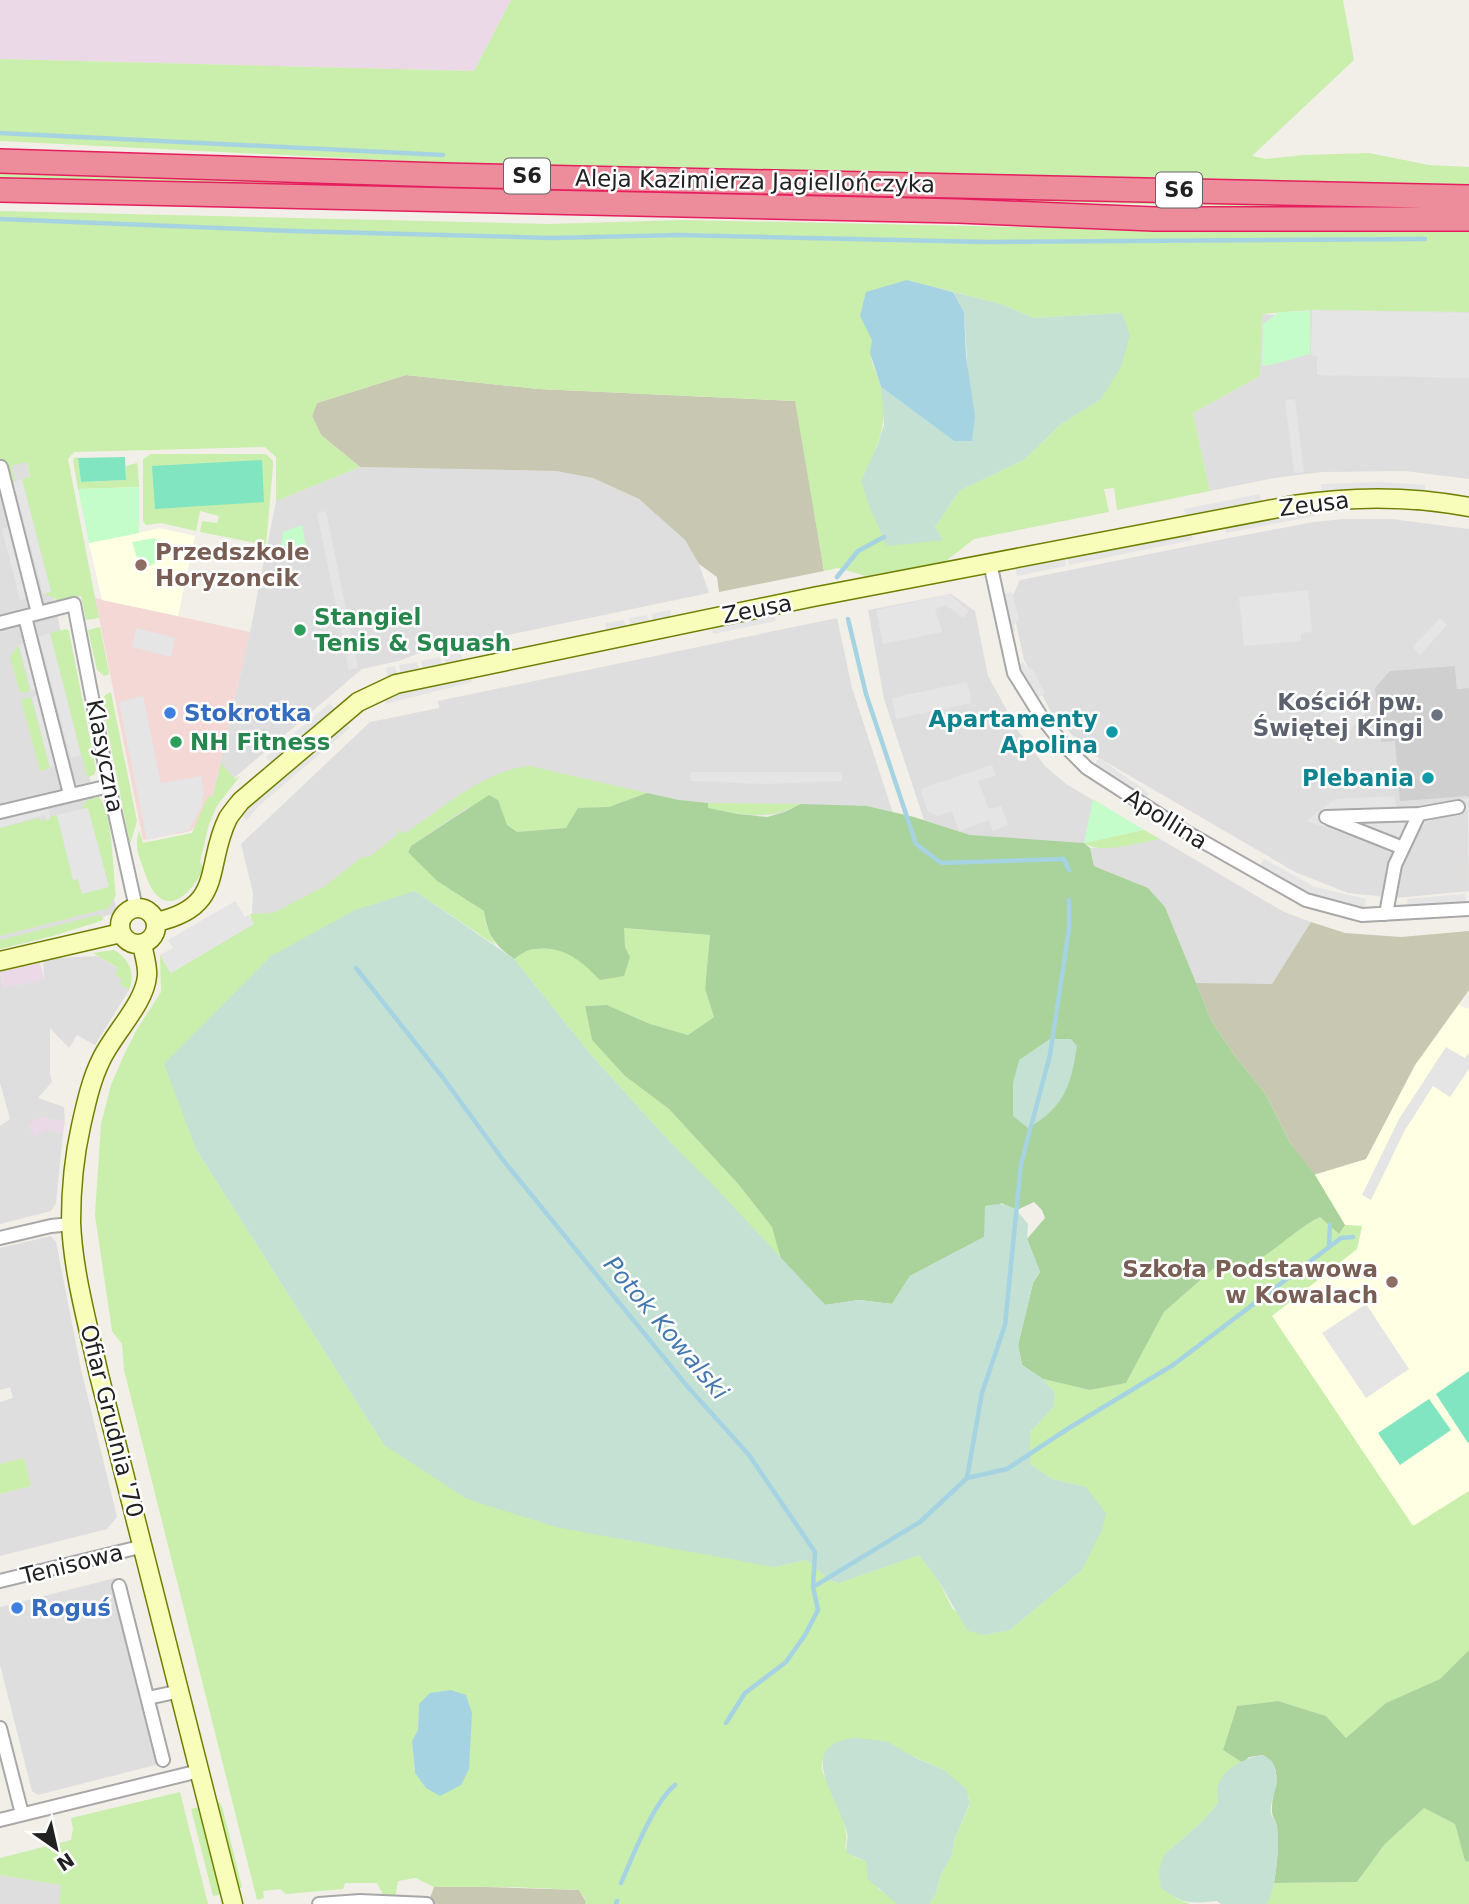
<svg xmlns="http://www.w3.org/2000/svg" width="1469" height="1904" font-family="'DejaVu Sans',sans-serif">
	<rect width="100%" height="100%" fill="#f2efe8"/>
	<path fill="#dfdede" d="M1312,310l157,2v167l-64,-8 -83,1 -48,6 -64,13 -17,-78 67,-37 2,-62 13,1z
		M26,458l91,455 -117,30v-482z
		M360,467l196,4 37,7 46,21 46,41 14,24 10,29 -292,61 -18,7 -37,8 -136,116 -16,22 40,-175 26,-131z
		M1344,519h48l77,10v159l-12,1 -2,-23 -74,76 14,-2 73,56 1,95 -74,7 -47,-5 -53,-21 -208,-121 -36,-39 -27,-52 -13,-60 9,-20 214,-43 80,-15z
		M951,594l24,17 13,65 31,56 26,34 21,18 78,46 -60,13h-18l-96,-8 -46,-15 -40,-121 -16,-89z
		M837,618l15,70 41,125 -26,-7 -468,41 -148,80 2,-34 -12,-49 129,-122 69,-14 -1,-7z
		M1160,839l124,73 27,10 -39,63 -76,-2 -31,-76 -17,-19 -54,-22 -4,-18 23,-1z
		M98,956l21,13 4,12 -2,3 8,6 -34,55 -18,-10 -8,13 -19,-20v46l2,8 -14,16 26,9 1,15 -25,-5 7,12 16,4 -7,70 -5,8 -51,13v-98l10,-7 -10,-36v-111l4,16 40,-9 -1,-18 14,-3z
		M51,1236l5,6 25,127 36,148 -10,12 -107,27v-62l30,-8 -6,-27 -24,5v-62l13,-4 -3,-11 -10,3v-142z
		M115,1578l12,7 44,176 -133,34 -6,-4 -32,-126v-58z
		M0,1875l62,10 -3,19h-59z"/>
	<path fill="#f3d8d6" d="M95,598l155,34 -40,175 -19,24 -48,9z"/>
	<path fill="#ebd9e8" d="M0,0h511l-37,71 -474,-12z
		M40,963l4,16 -40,9 -4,-16z
		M40,1117l25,5 -2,11 -16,-4 -12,8 -7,-12z"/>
	<path fill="#feffe3" d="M160,528l35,8 -17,80 -76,-16 -13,-57z
		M1458,1005l11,4v482l-56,36 -141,-211 85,-67 5,-23 -17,-1 -30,-50 51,-16 49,-94z"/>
	<path fill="#cfcfcf" d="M1455,666l2,23 12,-1v118l-1,-10 -68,5 -5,-60 -14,1 -6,-54 15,-17z"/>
	<path fill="#c7c7b2" d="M406,375l133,14 257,12 28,170 -105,21 -2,-15 -18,-13 -14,-24 -46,-41 -46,-21 -37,-7 -196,-4 -39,-32 -9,-19 5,-13z
		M1311,922l34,11 56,4 68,-6v59l-54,75 -49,94 -53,16 -23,-32 -25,-50 -30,-37 -23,-34 -16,-39 76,1z
		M451,1886l128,4 7,12 -1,2h-153l-2,-6 4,-11z"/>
	<path fill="#caeeab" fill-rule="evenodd" d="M511,0h832l11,60 -102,96 14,3 38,-4 65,-2 60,12 40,2v19l-1024,-23 -445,-22v-82l474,12z
		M0,172l1469,33v6l-1469,-32z
		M0,211l549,13 136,-4 475,10 309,-2v84l-157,-2 -50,4 -2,62 -67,37 17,78 -93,19 -3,-22 -10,1 5,23 -135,27 -28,22 -80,15 -28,-8 -14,3 -29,-170 -256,-12 -133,-14 -89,28 -5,13 9,19 39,32 -84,34v-44l-11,-10 -191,5 -6,7 31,159 -13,2 -5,-24 -25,6 -1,-4 -8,-3 -1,-3 5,-1 -29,-112 8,-2 -3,-15 -16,4 4,15 -2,1 -6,-20 -7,2zM907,280l94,24 32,14 89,-5 -21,86 -41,26 -35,34 -66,32 -24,36 8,13 -82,-59c17,-36 27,-51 20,-93 -2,-12 -11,-24 -10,-36 0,-20 26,-55 36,-72z
		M151,454h115l7,7v5l-7,79 -66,-13 2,-11 15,2 2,-7 -19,-5 -4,20 -35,-8 -15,2 -3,-4v-62z
		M137,456l2,31 -61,2 -5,-29 2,-3 3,1 3,24 45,-2v-14l11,-3z
		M100,627l9,45 -1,3 -4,1 -7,-6 -9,-40z
		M66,629l3,2 27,139 -2,5 -7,2 -37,-144z
		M18,645l12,46 -10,2 -10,-36z
		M111,692l26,129 -7,23 -28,-142 3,-7z
		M31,697l19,71 -10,3 -19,-71z
		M221,763l14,16 5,-3 -23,30 -8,18 -9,38 4,6c-17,34 -44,51 -59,5 -6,-18 -11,-24 -6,-43l4,13 49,-10 16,-37 5,1z
		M530,766l117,27 -37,14 -32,1 -12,20 -49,4 -10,-7 -4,-9 -35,-9 -57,39 -3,5 29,30 47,30 2,13 9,21 -80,-54 -250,173 31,85 188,296 390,122 32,-7 25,21 7,2 81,-28 19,25 14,28 30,27 28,-5 71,-59 5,-84 -34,-8 -22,-15v-32l23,-24 2,-15 -12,-14 47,11 36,-7 38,-71 49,-43 16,2 91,-54 19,17 6,-9 17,1 -5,23 -85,67 141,210 56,-35v159l-29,29 -54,24 -40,35 -20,-22 -48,-15 -41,5 -14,44 20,13c-21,10 -26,16 -25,40l-15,18 -39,34 11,43 15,6h-261l7,-10 5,-20 11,-19 2,-15 16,-36 -1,-7 -25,-27 -43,-19 -68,-5c-21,21 -8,28 1,49 6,14 16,38 11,53l9,9 12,4 12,28 13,8 6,7h-312l1,-3 -7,-11 -67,-3h-78l-18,-9 -18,3 -3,17 -11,-2 -7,-13h-32l-2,6 -57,5 -6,-5 -17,2 1,7 -7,2 -133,-530 -2,-26 -10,-13 -17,-116 6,-91 10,-39 12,-28 13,-26 25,-39 -1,-37 11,18 82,-49 -3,-10 23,-1 52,-27 37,-29h7l28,-22 2,-6 5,5c39,-26 78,-63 126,-68zM419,1704l53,9 -3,25 -54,35 -3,-32 6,-11z
		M98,797c15,10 15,78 18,98l-7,13 -109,28v-108l39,-10 1,3 10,-2 1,-3 6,-1 16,65 5,-1 4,15 6,-86 -5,1 -1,-3 6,-6z
		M708,803l93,1c-34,17 -58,11 -93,4z
		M1144,830l16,9c-19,3 -60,16 -76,4z
		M98,915l6,3 -3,3 -48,15 -53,13v-9z
		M623,928l87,7 -5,54 9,28 -26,18 -38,-11 -43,-19 -22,1 7,34 33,36 44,33 70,76 34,42 8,32 -112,-118 -77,-85 -78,-97c6,-4 14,-10 21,-10 28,-4 47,12 65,30l30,-21 -5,-11z
		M114,950c15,9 22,23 15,40l-9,-6 2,-4 -7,-5 3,-7 -25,-15z
		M24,1458l7,28 -31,8v-30z
		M180,1792l28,112h-149l2,-19 -61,-10v-17l71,-18 2,-11 -2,-11z
		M219,1802l3,4 20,81 -4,3 -22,-87z
		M200,1807l22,87 -9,2 -22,-87z
		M1424,1808l31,16 10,37 4,1v42h-202l7,-21 83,-1 27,-37z"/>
	<path fill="#a9d39a" d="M647,793l32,7 29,3v5l29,6 30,3 18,-5 16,-8 66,2 47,11 56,18 114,8 6,5 4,18 54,22 17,19 47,115 23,34 30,37 25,50 25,32 30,50 -6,9 -19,-17c-29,14 -59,50 -91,54 -5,0 -11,-2 -16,-2l-49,43 -38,71 -36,7 -47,-11 -21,-14 -4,-20 15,-62 7,-11 -13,-33 18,-21 -3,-8 -8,-8 -17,8 -16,-7 -17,34 -74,39 -18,28 -33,-4 -34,5 -44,-46 -9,-32 -33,-42 -70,-76 -44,-33 -33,-36 -7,-34 22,-1 43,19 38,11 26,-18 -9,-28 5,-54 -86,-7 1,19 5,10 -6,19 -24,4c-18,-19 -37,-35 -65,-31 -7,0 -15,6 -21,10 -20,-15 -26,-23 -30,-48l-47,-30 -29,-29 3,-6 78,-51 9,5 9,25 10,7 49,-4 12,-20 31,-1z
		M1469,1650v212l-4,-1 -10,-37 -31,-16 -40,37 -27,37 -83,1c3,-19 5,-38 3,-57 -1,-6 -5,-9 -5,-15 -1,-23 15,-41 -9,-56l-14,2 -6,6 -20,-13 14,-44 41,-5 48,15 20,22 40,-35 54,-24z"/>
	<path fill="#c4e1d4" d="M953,292l48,12 32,14 89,-5 8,22 -9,32 -20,32 -41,26 -35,34 -66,32 -24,36 8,13 -56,6 -18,-40 -8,-25 17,-37 6,-19 -3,-38 73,54 18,-1 -8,-128z
		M415,891l99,68 78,97 77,85 46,46 110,118 34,-5 33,4 18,-28 74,-39 1,-31c23,-5 29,0 43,18l-1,15 13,33 -7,11 -15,62 4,20 21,14 12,14 -2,15 -23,24v32l22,15 34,8 20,26 -4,17 -21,41 -71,59 -28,5 -15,-5 -29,-50 -19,-25 -80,28 -8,-2 -25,-21 -32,7 -218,-40 -89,-28 -83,-54 -188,-296 -32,-85 107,-108 84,-46z
		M1050,1039h21l6,7c-6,39 -12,61 -49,82l-15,-12v-33l6,-23z
		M856,1738l30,3 30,17 28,12 22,19 4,14 -16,37 -2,15 -11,19 -5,20 -7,10h-32l-29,-25 -2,-18 -18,-7c-4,-8 1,-13 -1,-21 -7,-33 -56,-89 9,-95z
		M1263,1755l9,6c3,7 5,13 5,21 -1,10 -8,21 -6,32 1,3 5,6 5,9 5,18 0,66 -9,81h-46l-4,-3c-27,3 -34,3 -56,-13l-2,-18 5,-15 39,-34 15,-18c0,-5 -2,-12 0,-17 5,-18 29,-29 45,-31z"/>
	<path fill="#c4fdca" d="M1310,311v43c-17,4 -31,10 -48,12l1,-42 16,-12z
		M139,487v46l-50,10 -11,-54z
		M302,525l7,37 -30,-5 4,-25z
		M155,538l5,5 -5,20 -7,4 -10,-6 -6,-19z
		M1093,799l51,31 -60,13z"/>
	<path fill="#82e5c1" d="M125,457l1,23 -45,2 -3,-24z
		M262,460l2,42 -109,7 -3,-43z
		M1469,1371v71l-1,1 -32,-49z
		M1429,1399l22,31 -51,35 -22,-32z"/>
	<path fill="#e5e5e5" d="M1312,310l157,3v65l-152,-3v-19l-6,-1z
		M1295,399l9,73 -10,1 -9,-73z
		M22,479l29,113 -8,1 -30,-111z
		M1381,482l44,3v9h-103l-1,-10z
		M1260,494l2,10 -76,14 -2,-9z
		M1314,507l1,9 -89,17 -2,-10z
		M326,511l32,157 -9,2 -32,-157z
		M11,526l19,71 -10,3 -18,-71z
		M1191,529l2,11 -124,25 -2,-10z
		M1064,554l2,12 -49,10 -2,-12z
		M1308,590l4,42 -11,1v8l-57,5 -5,-49z
		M1012,592l7,27 -5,6 1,6 -5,1 -7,-38z
		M949,594l20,17 -6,7 -17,-13 -11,4 7,23 -59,12 -7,-34z
		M670,610l2,11 -65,13 -2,-11 19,-3 2,8 5,-1 -2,-9 18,-3 2,8 4,-1 -1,-8z
		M774,611l2,10 -63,13 -2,-10z
		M1440,618l7,7 -27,30 -7,-8z
		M136,628l39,10 -4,19 -39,-10z
		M50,633l31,122 -10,3 -32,-121z
		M28,642l13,47 -10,2 -12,-46z
		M461,653l2,10 -75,15 -2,-10 9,-2 2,9 4,-1 -2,-9 18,-3 2,8 4,-1 -2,-8 19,-4 2,9 4,-1 -2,-9z
		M1023,662l4,6 6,2 12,23 -9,6 -17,-34z
		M471,674l1,8 -86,22 -2,-8z
		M967,682l5,21 -76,16 -4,-21z
		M42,694l18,71 -10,3 -18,-71z
		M143,696l17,83 2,4 39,-7 3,17 -3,14 -12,23 -42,10 -28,-138z
		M1338,696l15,12 4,-4 9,8 -28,32 -24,-20z
		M330,703l6,7 -64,54 -6,-7z
		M345,721l5,7 -90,77 -13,15 -7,-5 8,-9z
		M1099,758l50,35 -5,7 -50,-35z
		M992,765l4,10 -18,6 11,28 12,-3 7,19 -15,6 -4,-11 -30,11 -7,-20 -14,5 -11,-5 -6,-22z
		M691,772h151v9l-77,3 -74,-3z
		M1394,796l3,12 72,-10v12l-28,5 -16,9 -13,13 -6,17 -100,-33 29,-22z
		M48,806l2,13 -3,1 -2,-5 -45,13v-9z
		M88,808l21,79 -27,7 -4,-15 -5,1 -16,-65z
		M1264,859l51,28 51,12 -1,9 -54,-13 -52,-28z
		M1465,894l1,11 -58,4 -1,-10z
		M235,901l10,16 4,-2 5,9 -83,49 -11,-18 13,-7 -5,-8z
		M1446,1047l19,11 4,-5v16l-19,28 -17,-11 -28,44 -34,70 -9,-5 37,-76z
		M1366,1304l43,65 -43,29 -44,-65z"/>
	<path fill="#a6d3e2" d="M907,280l46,12 11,20 2,44 9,60 -3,25h-18l-73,-54 -11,-34 2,-13 -12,-24 6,-24z
		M451,1690l15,5 6,18 -3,56 -8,16 -21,11 -14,-8 -11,-15 -3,-32 6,-11 1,-26 11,-11z"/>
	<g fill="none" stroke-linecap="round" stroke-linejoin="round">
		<path stroke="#a6d3e2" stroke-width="4.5" d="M0,133l443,22
			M0,219l292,12 260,7 126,-3 309,7 438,-3
			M837,577l21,-26 26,-14
			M848,619l18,75 50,150 25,19 123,-4 5,11
			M356,968l88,111 59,81 184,226 62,69 66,97 -2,35 5,23 -13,25 -19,27 -41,31 -19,30
			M1329,1246l1,-21
			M967,1478l15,-85 23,-68 16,-161 29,-109 19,-126v-29
			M813,1587l107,-65 47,-44 40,-9 62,-41 104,-63 168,-127 12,-1
			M621,1883c12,-27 32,-80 54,-98
			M616,1904l1,-3"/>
		<g stroke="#a8a8a8" stroke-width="16">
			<path id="street" d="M1,467l37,146
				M990,563l24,110 28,45 22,27 23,23 99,64 120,68 56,15 107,-6
				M25,617l45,177
				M0,623l74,-19 35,182 27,122
				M0,812l109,-26
				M1326,817l93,-3
				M1330,819l73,29
				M1386,914l9,-49 24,-51 39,-7
				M0,1238l51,-12 20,-2
				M0,1581l144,-35
				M119,1586l44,174
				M148,1698l32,-7
				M0,1728l22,86
				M0,1820l199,-49
				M319,1904l41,-3 67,3"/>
		</g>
		<g stroke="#6f8000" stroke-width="21">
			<path id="secondary" d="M120 926a18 18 0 1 1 36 0a18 18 0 1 1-36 0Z
				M156,922c70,-15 48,-56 72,-104 4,-6 9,-12 13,-17l117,-99 38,-18 417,-87 481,-92c58,-9 117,-9 175,2
				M142,944c2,11 6,22 5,32 -2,27 -34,58 -46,84 -10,20 -15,44 -20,66 -7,31 -10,64 -10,96 2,51 17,103 28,153l134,529
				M0,961l121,-28"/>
		</g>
		<g stroke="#e61e5e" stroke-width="26">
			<path id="highway" d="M0,161l443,14 1026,22
				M0,190l958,21 196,8h315"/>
		</g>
		<use href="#street" stroke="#fff" stroke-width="12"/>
		<use href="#secondary" stroke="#f8fdba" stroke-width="18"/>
		<use href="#highway" stroke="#ed8c9b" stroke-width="23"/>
	</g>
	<g fill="#8d6e63" stroke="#fff" stroke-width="2.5">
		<circle cx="141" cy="565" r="7"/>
		<circle cx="1392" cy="1282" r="7"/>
	</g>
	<g fill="#2e9e5b" stroke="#fff" stroke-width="2.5">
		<circle cx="300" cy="630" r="7"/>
		<circle cx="176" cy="742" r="7"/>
	</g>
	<g fill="#3f7fe0" stroke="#fff" stroke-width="2.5">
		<circle cx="170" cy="713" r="7"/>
		<circle cx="17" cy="1608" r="7"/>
	</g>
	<circle fill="#6b7280" stroke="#fff" stroke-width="2.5" cx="1437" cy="715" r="7"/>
	<g fill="#0f9aa8" stroke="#fff" stroke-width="2.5">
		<circle cx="1112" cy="732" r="7"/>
		<circle cx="1428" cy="778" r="7"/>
	</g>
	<g text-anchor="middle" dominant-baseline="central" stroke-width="5" stroke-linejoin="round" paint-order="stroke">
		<g fill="#fff" stroke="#646464" stroke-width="2">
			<rect x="504" y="158.5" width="46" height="35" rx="5"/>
			<rect x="1156" y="172.5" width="46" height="35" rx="5"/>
		</g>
		<g font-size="21" font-weight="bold" fill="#212121">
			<text x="527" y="176">S6</text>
			<text x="1179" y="190">S6</text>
		</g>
		<g font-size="23" fill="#212121" stroke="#fff">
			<text transform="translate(755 181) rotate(1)">Aleja Kazimierza Jagiellończyka</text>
			<text transform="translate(1314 504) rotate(-7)">Zeusa</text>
			<text transform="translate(757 609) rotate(-11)">Zeusa</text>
			<text transform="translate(105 756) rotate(79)">Klasyczna</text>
			<text transform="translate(1166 819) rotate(32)">Apollina</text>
			<text transform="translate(112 1421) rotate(76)">Ofiar Grudnia '70</text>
			<text transform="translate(72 1564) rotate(-14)">Tenisowa</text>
		</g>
		<g font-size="23" font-weight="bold" fill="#785e54" stroke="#fff" text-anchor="start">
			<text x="155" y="552">Przedszkole<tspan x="155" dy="26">Horyzoncik</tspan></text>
			<text x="1378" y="1269" text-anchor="end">Szkoła Podstawowa<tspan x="1378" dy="26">w Kowalach</tspan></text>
		</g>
		<g font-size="23" font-weight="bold" fill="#27864d" stroke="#fff" text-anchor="start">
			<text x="314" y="617">Stangiel<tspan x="314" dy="26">Tenis &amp; Squash</tspan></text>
			<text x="190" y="742">NH Fitness</text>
		</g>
		<g font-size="23" font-weight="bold" fill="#5b616d" stroke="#fff" text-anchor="end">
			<text x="1423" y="702">Kościół pw.<tspan x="1423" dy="26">Świętej Kingi</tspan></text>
		</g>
		<g font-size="23" font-weight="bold" fill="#366cbe" stroke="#fff" text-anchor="start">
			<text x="184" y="713">Stokrotka</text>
			<text x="31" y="1608">Roguś</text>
		</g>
		<g font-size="23" font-weight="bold" fill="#0d838f" stroke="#fff" text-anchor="end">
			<text x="1098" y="719">Apartamenty<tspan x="1098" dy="26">Apolina</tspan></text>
			<text x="1414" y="778">Plebania</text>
		</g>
		<g font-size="24" font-style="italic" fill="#4377b0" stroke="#fff">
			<text transform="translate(666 1328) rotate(50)">Potok Kowalski</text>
		</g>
	</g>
	<g transform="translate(56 1848) rotate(146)" stroke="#ffffff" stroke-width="5" paint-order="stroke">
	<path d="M0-5L12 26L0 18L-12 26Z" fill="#212121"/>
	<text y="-10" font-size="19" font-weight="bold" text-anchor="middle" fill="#212121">N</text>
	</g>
</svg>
